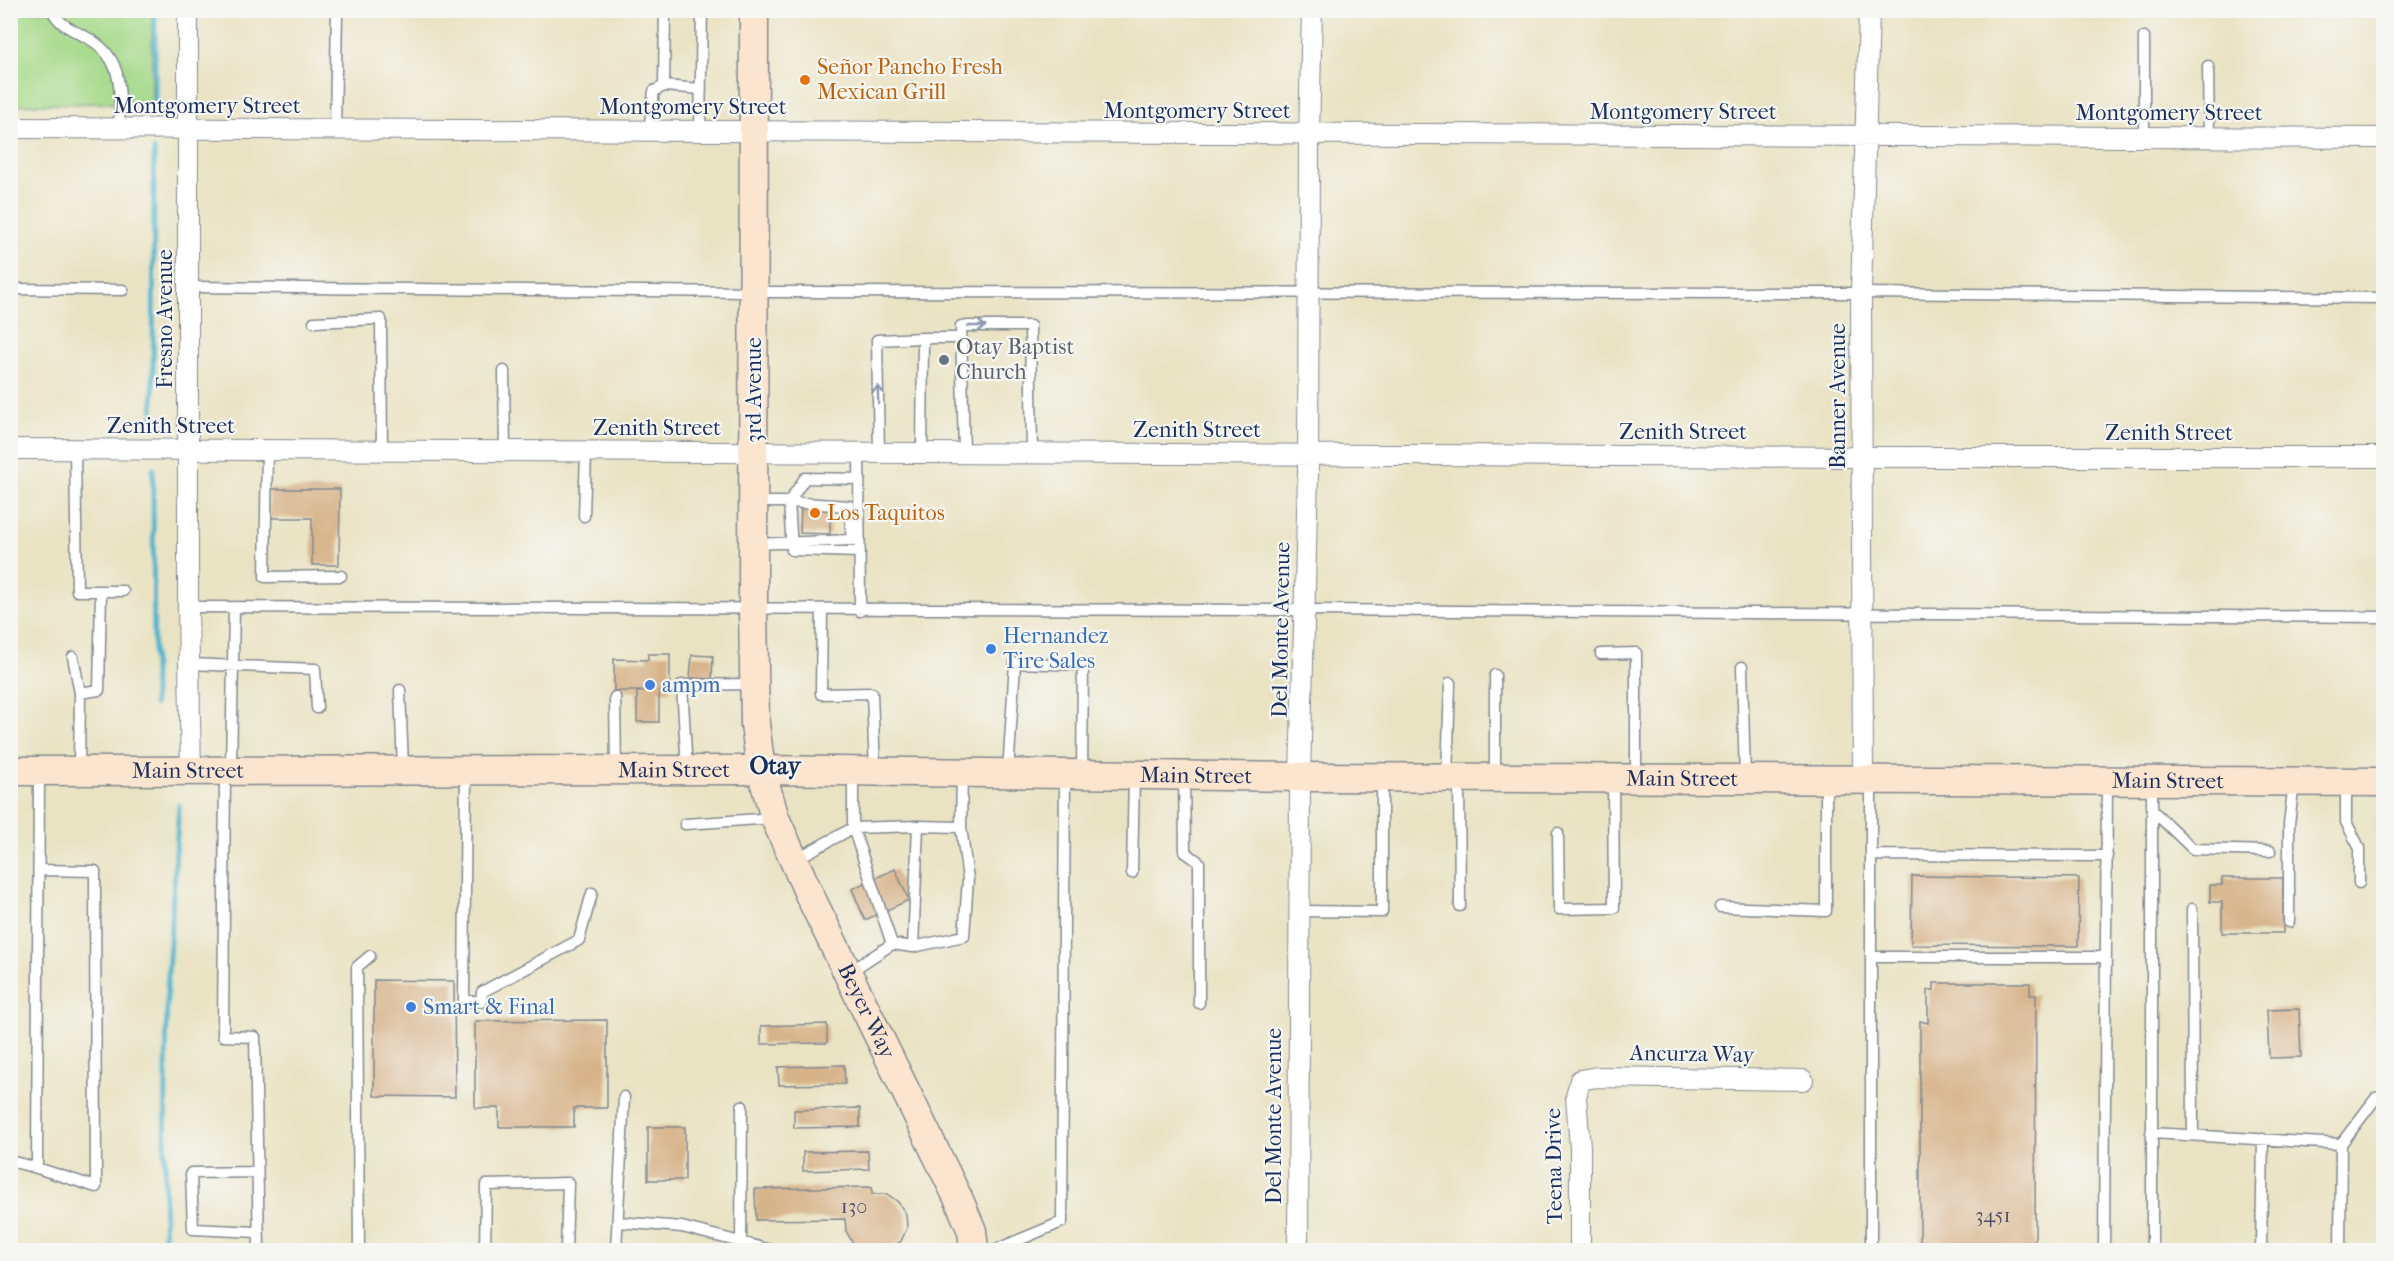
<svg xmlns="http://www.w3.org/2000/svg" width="2394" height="1261" font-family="'IM FELL French Canon',serif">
	<rect width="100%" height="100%" fill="#f6f6f2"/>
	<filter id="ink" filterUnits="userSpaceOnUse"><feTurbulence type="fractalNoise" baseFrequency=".0167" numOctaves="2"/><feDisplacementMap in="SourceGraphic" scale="12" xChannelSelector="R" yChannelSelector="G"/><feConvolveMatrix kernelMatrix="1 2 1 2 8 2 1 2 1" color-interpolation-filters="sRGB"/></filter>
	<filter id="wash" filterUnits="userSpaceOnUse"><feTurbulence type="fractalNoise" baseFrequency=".008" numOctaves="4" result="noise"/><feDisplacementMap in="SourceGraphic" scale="24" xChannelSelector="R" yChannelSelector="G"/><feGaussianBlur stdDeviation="1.35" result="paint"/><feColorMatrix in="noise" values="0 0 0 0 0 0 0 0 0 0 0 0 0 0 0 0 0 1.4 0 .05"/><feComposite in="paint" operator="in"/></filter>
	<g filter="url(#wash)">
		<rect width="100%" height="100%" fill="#eae3c3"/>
		<path fill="#a6da8a" stroke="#608474" stroke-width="1.5" d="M10,11h142v91l-141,3z"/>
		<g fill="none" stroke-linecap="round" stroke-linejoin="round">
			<path stroke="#50b6ce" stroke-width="5" d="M155,106v-96
				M153,425l1,-275
				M153,469l1,236
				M164,1250l3,-261 12,-184"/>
		</g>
		<g id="blocks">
			<path fill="#d7b389" d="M269,489h71l-1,76h-27v-47h-43z
				M801,505l29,1v28l-30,-1z
				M648,654h22v37h-11v31h-22v-30l13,-1h-36v-32l34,1z
				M692,655l21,1 -1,23 -22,-1z
				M895,869l14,31 -44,20 -13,-31z
				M1912,876l167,2 -1,68 -167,-1z
				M2222,878h61v55h-61v-31h-12v-17h12z
				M374,980l80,1 1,116 -81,-1z
				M1934,983h96v12h6l-1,255h-115v-229l8,2v-33h6z
				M2299,1009l2,48 -32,1 -2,-48z
				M607,1020v88h-33v19h-75v-19h-24v-87z
				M827,1024v19l-66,1v-18z
				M844,1065l1,19 -66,1 -1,-18z
				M860,1108v19l-66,1v-18z
				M648,1127h37v53h-37z
				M868,1151l1,18 -66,2v-19z
				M872,1187v7h15l11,8 8,12 1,14 -6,13 -12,9h-22l-13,-5 -8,-14 -1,-12 -89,1 -1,-31z"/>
		</g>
	</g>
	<g filter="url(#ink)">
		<use href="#blocks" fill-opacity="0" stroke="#828990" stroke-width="1.5"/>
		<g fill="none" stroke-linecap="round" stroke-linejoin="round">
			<g stroke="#828990" stroke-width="13">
				<path id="service" d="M52,10c7,14 18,19 32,26 41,20 36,54 35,93
					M665,10l-1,76 37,3
					M2144,37v99
					M2208,66l1,71
					M335,130l2,-120
					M649,131l5,-40 10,-5
					M700,131l2,-121
					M189,287l565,5 1107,1 523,5
					M10,289l113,1
					M314,322l67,-3 1,132
					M923,338h38
					M504,371l1,81
					M75,450l2,141h46
					M267,450l-2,127 76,-1
					M859,453l1,158
					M879,453l-2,-113 46,-2 -1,115
					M964,453l-3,-127h69l2,128
					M756,502h33l16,-24 55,1
					M584,516l2,-64
					M753,544l99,-4 -3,-34 -60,-4 3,48 68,2
					M188,607l1117,3 1079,7
					M822,610l-1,84 51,-1 3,78
					M1601,654l35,-1v126
					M73,657l7,36 -1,76
					M189,664l126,5 2,39
					M1742,667l3,112
					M1495,675v103
					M400,690l3,78
					M80,693l19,-3 2,-99
					M615,697l1,73
					M231,769l3,-161
					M687,770l-5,-85 70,-1
					M466,771l-2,229 17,2 1,-10 97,-52 13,-47
					M225,773l-2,263 32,1 4,213
					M1008,773l7,-110 68,2 -1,109
					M853,774v54l39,116
					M1184,776l1,76 14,10v141
					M1447,778l3,-95
					M1459,778l1,128
					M1871,781v469
					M2346,782v40l13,25v36
					M2152,810l41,39 77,2
					M685,824l89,-6
					M1558,833l1,76 55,-1 -1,-129
					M1871,855l236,1
					M794,860l59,-32 65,-2
					M39,870l56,1 1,316 -59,-19 2,-396
					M1132,873l2,-98
					M1720,907l106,4v-130
					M2192,909l1,226
					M1300,911l82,1v-134
					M2289,922v-98l5,-42
					M913,947l51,-11 4,-57 -7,-52
					M1871,957h235
					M848,973l44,-29 21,3 5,-121 43,1 1,-53
					M2151,1133l190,11
					M10,1161l27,7
					M257,1172l-66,1 2,56 65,3
					M618,1222l64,5 89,23
					M741,1242l1,-136
					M359,1250l-2,-283 13,-11
					M485,1250l1,-65 82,-2 -2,67
					M616,1250l8,-153
					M995,1250l67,-28 3,-446
					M2104,1250l3,-467
					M2152,1250v-467
					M2261,1250l2,-111
					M2340,1250l1,-106 35,-46 8,-3"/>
			</g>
			<g stroke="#828990" stroke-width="22">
				<path id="minor" d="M188,10v597l3,165
					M10,128l2374,10
					M10,449l1853,8h521
					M1863,780l-2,-487 8,-283
					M1298,1250l2,-473 8,-303 1,-338 3,-126
					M1580,1250v-103l-4,-50 4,-17 17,-3 206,3"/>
			</g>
			<g stroke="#828990" stroke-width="31">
				<g id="secondary">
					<path id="s1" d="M754,10l-1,600 2,114 6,46 14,48 35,78 149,304 13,31 2,19"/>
					<path id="s2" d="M10,771l751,-1 539,7 1084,5"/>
				</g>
			</g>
			<use href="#service" stroke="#fff" stroke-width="10"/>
			<use href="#minor" stroke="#fff" stroke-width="20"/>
			<use href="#secondary" stroke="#fce5cf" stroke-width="28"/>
		</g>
		<defs><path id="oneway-shaft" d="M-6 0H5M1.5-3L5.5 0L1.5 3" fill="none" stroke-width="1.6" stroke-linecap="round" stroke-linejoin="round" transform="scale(1.5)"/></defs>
		<g stroke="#8d97ae">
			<use href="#oneway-shaft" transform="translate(977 326)"/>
			<use href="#oneway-shaft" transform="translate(878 394) rotate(-91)"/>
		</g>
	</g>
	<g fill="#e8710a" stroke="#f6f6f2" stroke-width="2">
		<circle cx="805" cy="80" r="6"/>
		<circle cx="815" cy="513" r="6"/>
	</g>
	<circle fill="#6b7280" stroke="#f6f6f2" stroke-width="2" cx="944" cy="360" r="6"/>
	<g fill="#3f7fe0" stroke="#f6f6f2" stroke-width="2">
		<circle cx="991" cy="649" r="6"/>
		<circle cx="650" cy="685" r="6"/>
		<circle cx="411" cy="1007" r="6"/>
	</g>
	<g text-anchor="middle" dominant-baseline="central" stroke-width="4.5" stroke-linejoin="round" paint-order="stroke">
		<g font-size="20" fill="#4a5069">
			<text x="854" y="1206">130</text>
			<text x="1993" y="1215">3451</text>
		</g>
		<g font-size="22" fill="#c56008" stroke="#f6f6f2" text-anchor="start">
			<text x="817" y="67">Señor Pancho Fresh<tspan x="817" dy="25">Mexican Grill</tspan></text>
			<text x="827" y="513">Los Taquitos</text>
		</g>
		<g font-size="22" fill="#1b2f5e" stroke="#f6f6f2">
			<text x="207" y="106">Montgomery Street</text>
			<text x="693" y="107">Montgomery Street</text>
			<text x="1197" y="111">Montgomery Street</text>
			<text x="1683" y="112">Montgomery Street</text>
			<text x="2169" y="113">Montgomery Street</text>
			<text transform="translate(165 319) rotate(-90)">Fresno Avenue</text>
			<text transform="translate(754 390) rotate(-90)">3rd Avenue</text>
			<text transform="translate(1838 396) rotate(-90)">Banner Avenue</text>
			<text x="171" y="426">Zenith Street</text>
			<text x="657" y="428">Zenith Street</text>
			<text x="1197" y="430">Zenith Street</text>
			<text x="1683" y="432">Zenith Street</text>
			<text x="2169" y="433">Zenith Street</text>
			<text transform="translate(1281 630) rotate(-89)">Del Monte Avenue</text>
			<text stroke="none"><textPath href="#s2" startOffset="664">Main Street</textPath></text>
			<text stroke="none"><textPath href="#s2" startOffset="178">Main Street</textPath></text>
			<text stroke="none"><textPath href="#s2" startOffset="1186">Main Street</textPath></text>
			<text stroke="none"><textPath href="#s2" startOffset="1672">Main Street</textPath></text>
			<text stroke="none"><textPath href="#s2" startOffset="2158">Main Street</textPath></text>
			<text stroke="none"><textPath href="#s1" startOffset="1024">Beyer Way</textPath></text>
			<text transform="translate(1692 1054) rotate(1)">Ancurza Way</text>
			<text transform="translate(1274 1116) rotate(-90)">Del Monte Avenue</text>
			<text transform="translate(1554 1166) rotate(-91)">Teena Drive</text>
		</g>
		<g font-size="22" fill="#5b616d" stroke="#f6f6f2" text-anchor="start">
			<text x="956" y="347">Otay Baptist<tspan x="956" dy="25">Church</tspan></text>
		</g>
		<g font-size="22" fill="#366cbe" stroke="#f6f6f2" text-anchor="start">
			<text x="1003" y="636">Hernandez<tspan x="1003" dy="25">Tire Sales</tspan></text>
			<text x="662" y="685">ampm</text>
			<text x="423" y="1007">Smart &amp; Final</text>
		</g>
		<g font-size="24" font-weight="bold" fill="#1b2f5e" stroke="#f6f6f2">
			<text x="775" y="766">Otay</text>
		</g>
	</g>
	<rect width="2394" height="1261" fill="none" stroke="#f6f6f2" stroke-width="36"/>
</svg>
